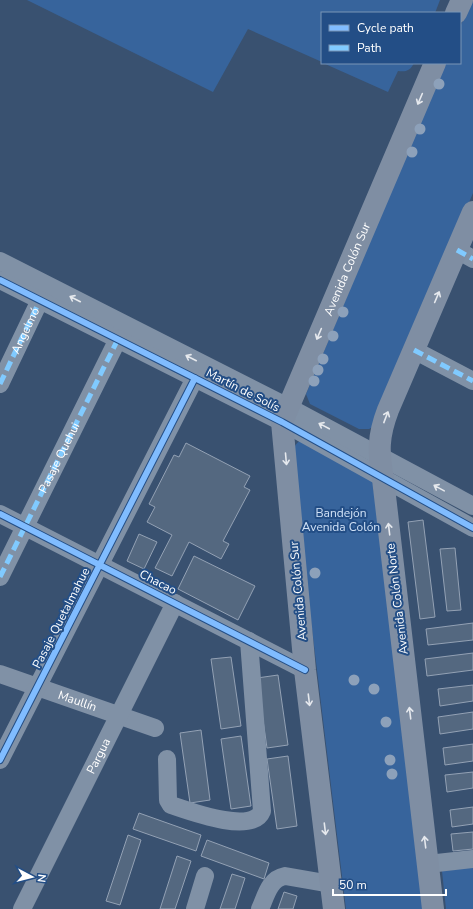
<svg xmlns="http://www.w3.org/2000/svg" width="473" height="909" font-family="'Nunito Sans',sans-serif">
	<rect width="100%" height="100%" fill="#395170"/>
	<path fill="#37649c" d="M27,0h413l-5,13h-113v49l-74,-33 -35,63z
		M472,0h1v193l-95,224 -5,10 -4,2h-10l-49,-25 -4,-10 139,-331h15v-36z
		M323,63h91c-4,8 -8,9 -16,8l-10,21z
		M302,440l70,37 56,432h-82l-54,-445c1,-10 0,-20 10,-24z
		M473,867v42h-27l-4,-38z"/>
	<path fill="#546880" stroke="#93a1b4" d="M186,443l64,33 -6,11 6,3 -27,51 6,3 -8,15 -32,-17 -17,34 -17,-8 17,-33 -25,-13 8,-15 -6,-3 25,-49 5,2z
		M423,520l12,97 -15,2 -12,-97z
		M139,534l18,8 -13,27 -17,-8z
		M455,548l6,62 -14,1 -7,-62z
		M194,556l61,30 -17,34 -60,-31z
		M473,623v17l-45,5 -2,-16z
		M473,653v17l-46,6 -2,-17z
		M231,657l10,69 -20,3 -10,-70z
		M278,675l10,70 -21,3 -10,-70z
		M473,685v16l-33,5 -2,-17z
		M473,712v17l-33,5 -2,-17z
		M201,730l9,70 -20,3 -10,-70z
		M241,736l10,70 -20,3 -10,-70z
		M473,744v17l-28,4 -2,-17z
		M288,756l9,70 -20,3 -10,-70z
		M473,772v16l-26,4 -2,-17z
		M473,807v17l-21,3 -2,-17z
		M139,813l62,22 -5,16 -63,-22z
		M473,832v17l-20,2 -2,-17z
		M128,835l13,5 -21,65 -14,-4z
		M207,840l62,23 -5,16 -63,-23z
		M177,856l14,5 -16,48h-15z
		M232,874l13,4 -10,31h-15z
		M284,892l13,4 -4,13h-15z"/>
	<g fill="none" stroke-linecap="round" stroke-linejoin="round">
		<g stroke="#8091a6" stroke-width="18">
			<path d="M457,250l16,9"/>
			<path d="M0,261l288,146 185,99"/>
			<path d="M0,280l282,142 191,106"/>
			<path d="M414,350l59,31"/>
			<path id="s1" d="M0,384l40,-84"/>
			<path d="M0,514l305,156"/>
			<path d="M0,577l118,-238"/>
			<path id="s2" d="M0,674l155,54"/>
			<path d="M167,759l1,41 3,5c18,6 82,30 91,6l-13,-170"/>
			<path d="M0,760l195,-382"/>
			<path d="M428,864l45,-5"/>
			<path id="s3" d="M22,909l153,-306"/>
			<path d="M195,909l10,-33"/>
			<path d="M260,909c6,-13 9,-30 25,-33l46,8"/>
		</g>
		<g stroke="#7f8ea3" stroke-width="22">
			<path d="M456,13l6,-13"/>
			<path id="s4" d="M334,909l-29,-239 -23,-248 153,-359"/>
			<path d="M433,909l-50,-430c-5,-27 -5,-43 5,-69l85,-198"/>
		</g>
		<g stroke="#80caff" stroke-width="5" stroke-dasharray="10 5" stroke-linecap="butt">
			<path d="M457,250l16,9"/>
			<path d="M414,350l59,31"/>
			<path d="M0,384l40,-84"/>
			<path id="s5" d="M0,577l118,-238"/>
		</g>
		<g stroke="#234e86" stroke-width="8">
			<path id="cycleway" d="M0,280l282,142 191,106
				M0,514l305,156
				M0,760l195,-382"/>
		</g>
		<use href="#cycleway" stroke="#80bcff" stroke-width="6"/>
	</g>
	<g fill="#8da1ba">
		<circle cx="439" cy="84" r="5.5"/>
		<circle cx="420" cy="129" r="5.5"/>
		<circle cx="412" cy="152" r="5.5"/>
		<circle cx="343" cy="312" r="5.5"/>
		<circle cx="333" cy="336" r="5.5"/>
		<circle cx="323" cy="359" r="5.5"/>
		<circle cx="318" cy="370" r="5.5"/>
		<circle cx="314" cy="381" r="5.5"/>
		<circle cx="315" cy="573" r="5.5"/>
		<circle cx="354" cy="680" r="5.5"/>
		<circle cx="374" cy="689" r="5.5"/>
		<circle cx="386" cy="722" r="5.5"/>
		<circle cx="390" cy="760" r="5.5"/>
		<circle cx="392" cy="774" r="5.5"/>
	</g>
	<defs><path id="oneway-shaft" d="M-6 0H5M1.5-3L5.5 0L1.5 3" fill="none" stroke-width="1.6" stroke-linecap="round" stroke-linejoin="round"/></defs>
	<g stroke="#e5e8ed">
		<use href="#oneway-shaft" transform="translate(420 99) rotate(113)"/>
		<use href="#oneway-shaft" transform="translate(437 297) rotate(-67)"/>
		<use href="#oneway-shaft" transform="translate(319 334) rotate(113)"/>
		<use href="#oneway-shaft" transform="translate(386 417) rotate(-69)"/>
		<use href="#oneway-shaft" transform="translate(286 459) rotate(85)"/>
		<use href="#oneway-shaft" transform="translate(389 529) rotate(-97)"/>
		<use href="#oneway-shaft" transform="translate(309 700) rotate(83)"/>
		<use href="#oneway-shaft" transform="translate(410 713) rotate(-97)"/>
		<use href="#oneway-shaft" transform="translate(325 829) rotate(83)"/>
		<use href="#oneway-shaft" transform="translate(425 842) rotate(-97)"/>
	</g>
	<g stroke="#e6e9ed">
		<use href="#oneway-shaft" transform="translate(75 299) rotate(-153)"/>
		<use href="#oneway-shaft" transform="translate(191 358) rotate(-153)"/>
		<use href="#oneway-shaft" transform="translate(324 426) rotate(-152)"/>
		<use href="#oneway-shaft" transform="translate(439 488) rotate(-151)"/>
	</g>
	<g text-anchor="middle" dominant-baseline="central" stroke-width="4" stroke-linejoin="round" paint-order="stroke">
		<g font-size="12" fill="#fff" stroke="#234e86">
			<text stroke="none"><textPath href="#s4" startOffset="656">Avenida Colón Sur</textPath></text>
			<text stroke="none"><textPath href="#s1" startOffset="59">Angelmó</textPath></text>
			<text transform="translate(243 390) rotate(27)">Martín de Solís</text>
			<text stroke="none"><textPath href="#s5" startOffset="133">Pasaje Quehui</textPath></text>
			<text transform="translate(158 582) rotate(27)">Chacao</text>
			<text transform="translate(298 591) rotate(-95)">Avenida Colón Sur</text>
			<text transform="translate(397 599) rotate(-97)">Avenida Colón Norte</text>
			<text transform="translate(61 618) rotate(-63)">Pasaje Quetalmahue</text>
			<text stroke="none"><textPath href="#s2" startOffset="82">Maullín</textPath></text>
			<text stroke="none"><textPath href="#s3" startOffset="171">Pargua</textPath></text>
		</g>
		<g font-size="12" fill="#d1e2f7" stroke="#234e86">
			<text x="341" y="513">Bandejón<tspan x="341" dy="14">Avenida Colón</tspan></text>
		</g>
	</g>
	<rect x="321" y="12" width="140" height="52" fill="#234e86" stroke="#7b95b6"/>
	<rect x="329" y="25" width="20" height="6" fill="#80bcff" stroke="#7b95b6"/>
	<text x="357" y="32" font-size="12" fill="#ffffff">Cycle path</text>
	<rect x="329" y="45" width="20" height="6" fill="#80caff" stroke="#7b95b6"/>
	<text x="357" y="52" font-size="12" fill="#ffffff">Path</text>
	<g transform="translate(32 877) rotate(97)" stroke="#234e86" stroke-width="3" paint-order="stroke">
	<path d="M0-3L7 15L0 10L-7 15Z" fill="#ffffff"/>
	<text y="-6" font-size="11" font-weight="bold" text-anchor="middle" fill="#ffffff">N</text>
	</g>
	<path d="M333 889v6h113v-6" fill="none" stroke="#ffffff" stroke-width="2"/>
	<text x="339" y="889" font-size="12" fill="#ffffff" stroke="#234e86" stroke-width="3" paint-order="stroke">50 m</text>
</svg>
